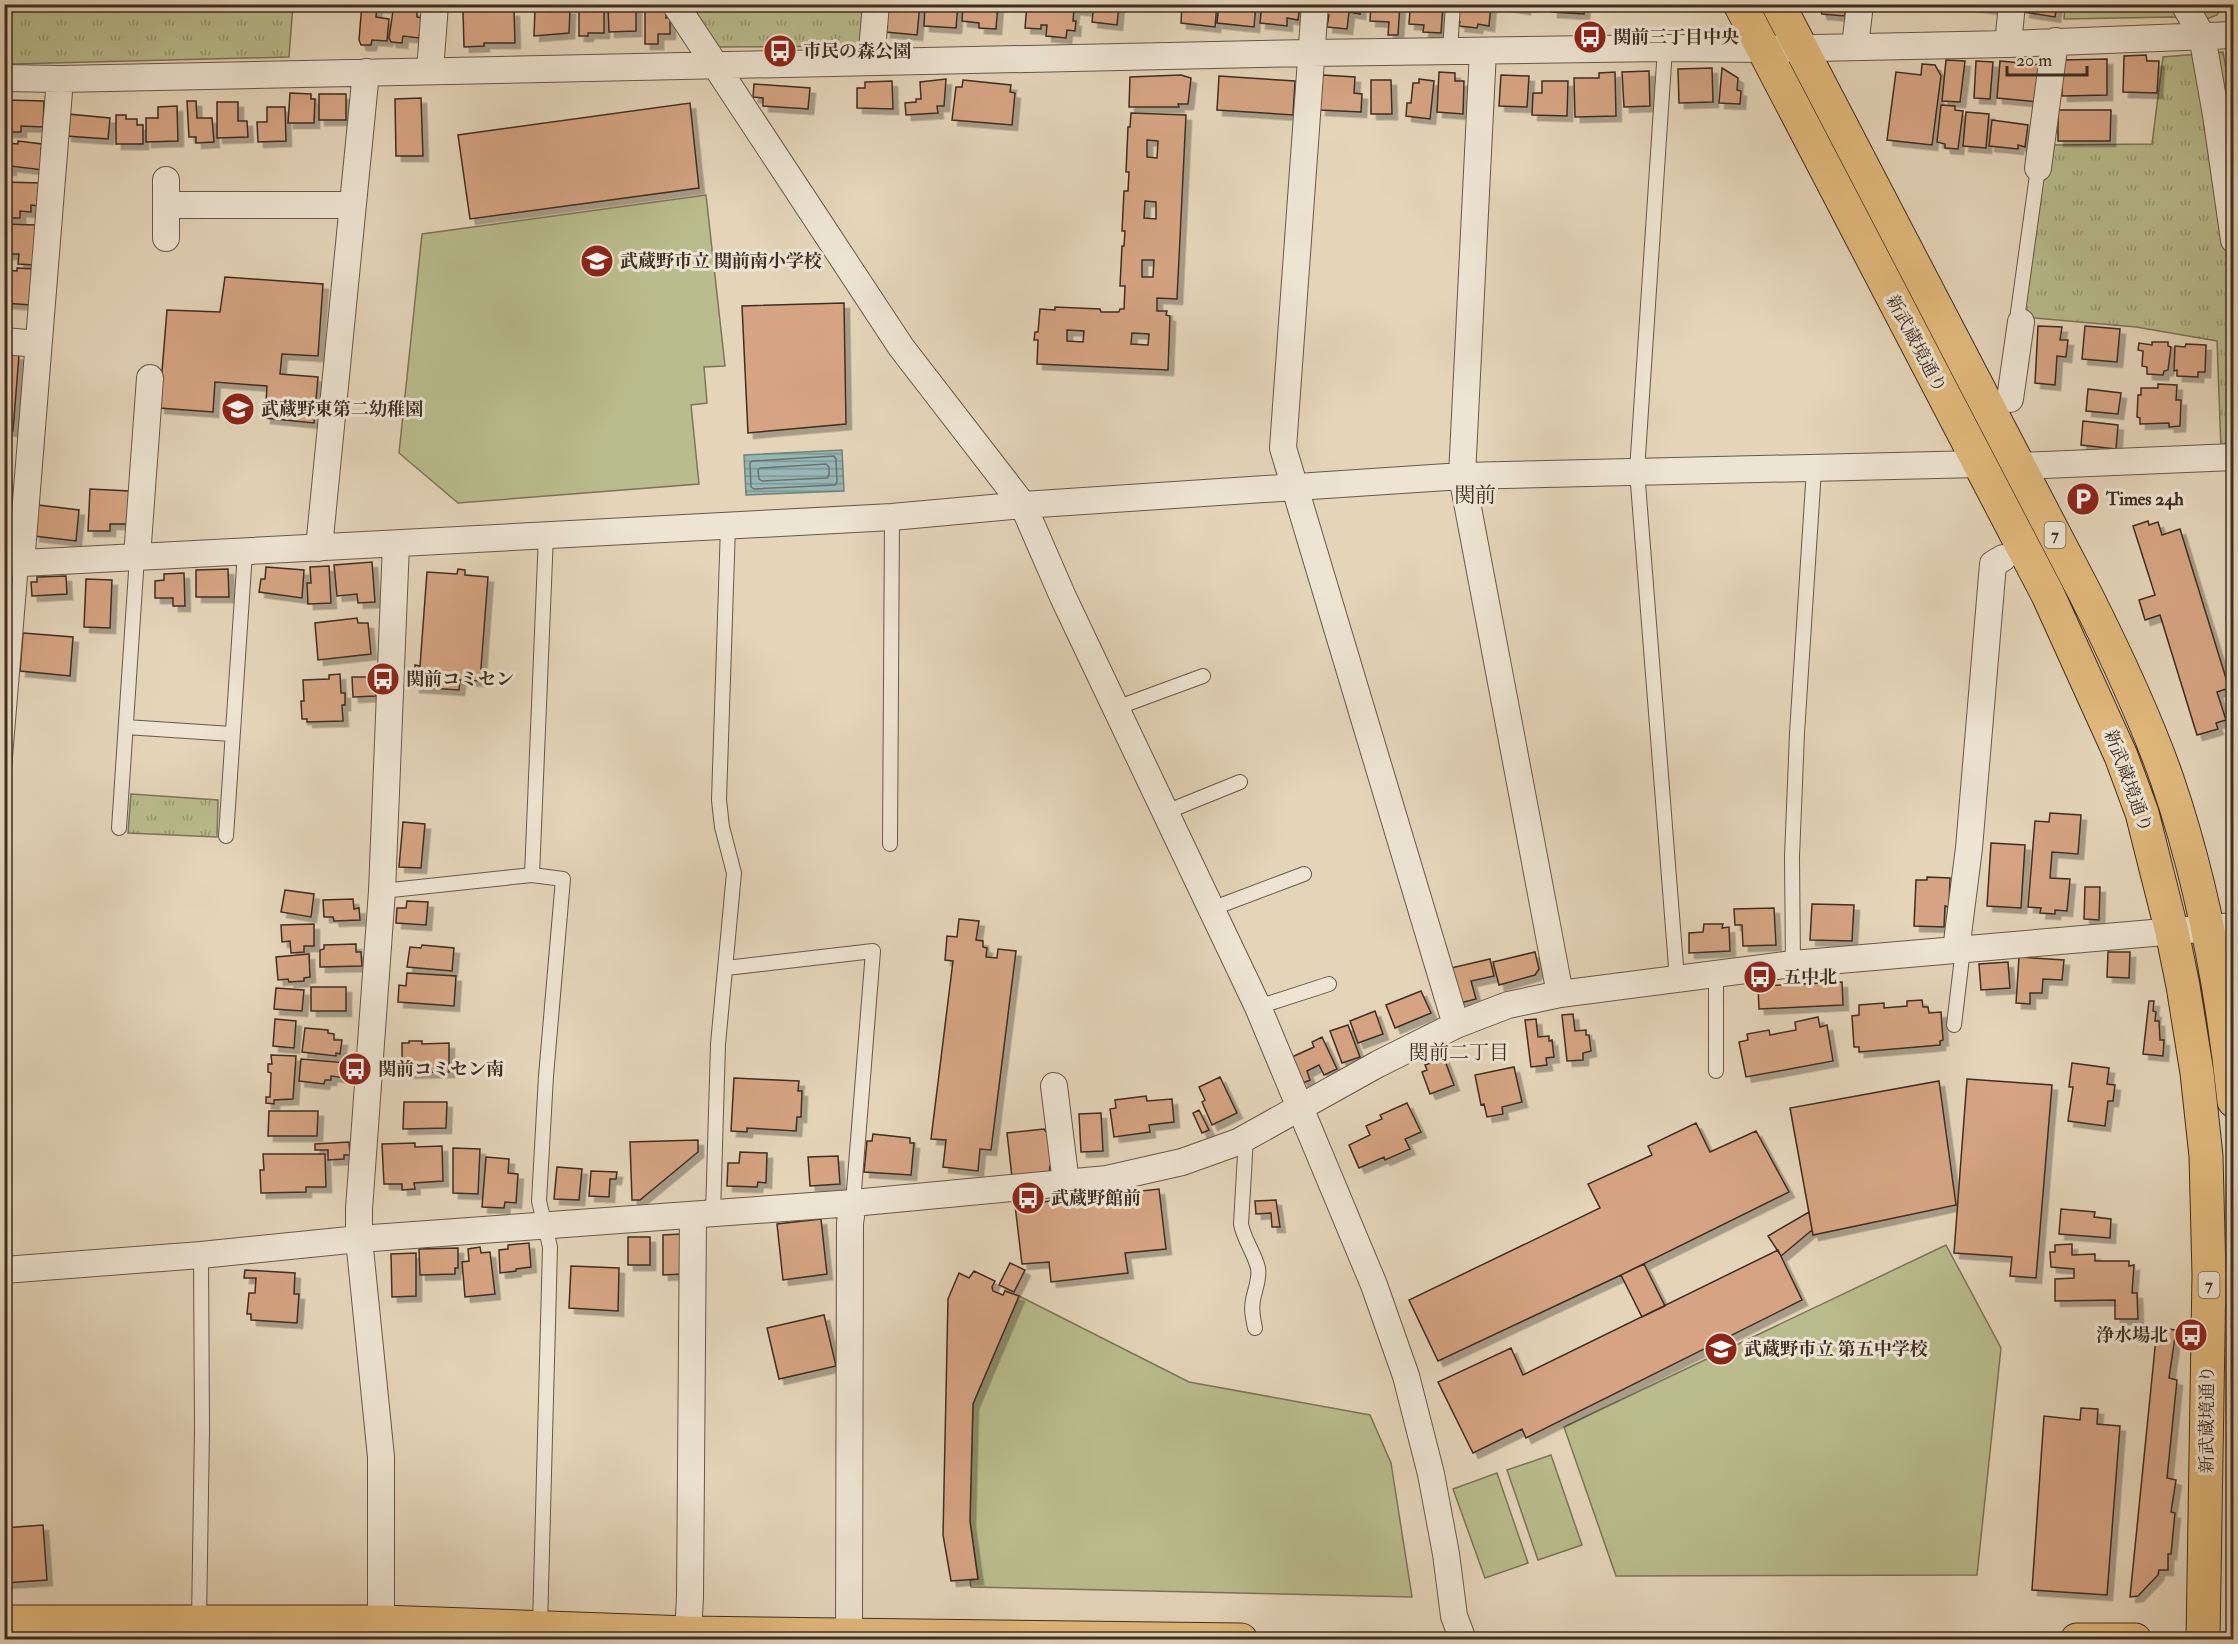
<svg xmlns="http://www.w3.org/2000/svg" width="2238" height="1644" font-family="'IM FELL Double Pica','Noto Serif JP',serif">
	<defs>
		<pattern id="park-tufts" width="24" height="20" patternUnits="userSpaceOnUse" patternTransform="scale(1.5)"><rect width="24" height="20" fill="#b9bc8c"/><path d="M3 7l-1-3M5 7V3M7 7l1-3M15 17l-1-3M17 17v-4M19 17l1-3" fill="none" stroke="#989972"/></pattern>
		<pattern id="water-rules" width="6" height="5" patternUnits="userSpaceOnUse" patternTransform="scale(1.5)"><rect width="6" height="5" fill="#97b7b6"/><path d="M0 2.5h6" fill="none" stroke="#7d9594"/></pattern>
		<filter id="shadow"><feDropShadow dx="5.5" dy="5.5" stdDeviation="0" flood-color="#0004"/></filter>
	</defs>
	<rect width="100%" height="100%" fill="#e4d5b9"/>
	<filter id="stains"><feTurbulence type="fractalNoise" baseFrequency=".00333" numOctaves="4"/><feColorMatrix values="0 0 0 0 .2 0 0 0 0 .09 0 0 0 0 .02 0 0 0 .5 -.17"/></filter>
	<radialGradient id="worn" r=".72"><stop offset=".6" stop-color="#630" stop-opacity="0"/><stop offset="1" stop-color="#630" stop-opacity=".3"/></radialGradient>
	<path fill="url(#park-tufts)" stroke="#7c7558" stroke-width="1.5" d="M8,5h285l-4,52 -276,7 -8,-7z
		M686,5h179l-4,41 -148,1z
		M2065,5h158l-6,10 -10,4 -35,-2 -108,2z
		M2223,52l11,59 -1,337 -12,1 -4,-108 -81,-14 -112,-10 19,-149 8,-23 101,-1 11,-87z
		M2233,610v65l-7,-59z
		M131,794l87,6 -1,37 -89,-4z"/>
	<path fill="#b9bc8c" stroke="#7c7558" stroke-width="1.5" d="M706,195l19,171 -21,1 3,36 -16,2 8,79 -241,19 -59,-50 23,-219z
		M1946,1245l55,103 -24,227 -361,1 -52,-149z
		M1019,1296l170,86 181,33 21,48 21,134 -441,-10 -1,-6 8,-3 -8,-57 3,-117z
		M1551,1455l31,90 -44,15 -31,-90z
		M1497,1473l31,90 -43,15 -32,-89z"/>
	<path fill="url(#water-rules)" stroke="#74807b" stroke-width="1.5" d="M842,450l2,41 -98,4 -2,-40z"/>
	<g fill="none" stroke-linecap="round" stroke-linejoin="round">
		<path stroke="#6b726c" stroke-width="1.5" d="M834,456l2,3 1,23 -2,3 -81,4 -3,-2 -1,-24 2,-2z
			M826,464l3,3v8l-2,3 -65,3 -3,-2 -1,-9 2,-2z"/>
	</g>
	<path fill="#d6a482" stroke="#3f2e23" stroke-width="1.5" fill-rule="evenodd" filter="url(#shadow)" d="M362,4h23v4l-8,-1 -1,10 13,2 -2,22 -15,-1 -1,5h-10l-2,-5z
		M394,4h14l-1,5 10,2v6l5,1 -3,20 -16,-2 -1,7 -11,-1 -2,-4z
		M579,4h25v29h-16v3h-9z
		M615,4h21v27l-27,1 -1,-25h7z
		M645,4h15v6h6v8l4,-1v17h-12v10h-13z
		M888,4h32l-3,31 -32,-3z
		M925,4h33l-2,24 -32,-2z
		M963,4h35l-2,25 -17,-1v-5l-17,-2z
		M1027,4h62v7l-15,-2 -1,12h3l-1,10 -8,-1 -1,8 -20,-2 1,-11h-6v4l-16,-1z
		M1094,4h25l-2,21 -25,-3z
		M1182,4h35l-2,23 -34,-4z
		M1219,4h37l-2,23 -37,-4z
		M1262,4h38l-2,16 -11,-2v8l-27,-3z
		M1322,4h39l-1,10 -11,-2 -2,17 -20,-2 2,-12 -8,-2z
		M1371,4h29l-2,31h-10l1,-13 -19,-1z
		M1415,4h28l-2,29 -18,-1 1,-7 -15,-1 1,-14h5z
		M1459,4h32l-2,22 -11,-2 -1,4 -18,-2 1,-4h-3z
		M1534,4l-1,2h-8v3l-25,-4z
		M1552,4h33l-1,10 -32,-2z
		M1845,4v12l-23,-2 -4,-9z
		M1956,4h44v6z
		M2025,4h32l-2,13 -31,-5z
		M535,9h35l-1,24 -35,3z
		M463,11h51l1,32h-31v3l-20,1z
		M2146,55l1,6h12l-2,32 -34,-1 1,-36z
		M2107,59v36l-45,1v-36z
		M1946,60l19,1 -5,41 -18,-1z
		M1976,61l17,1 -3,37 -16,-1z
		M2000,61l41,4 -3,37 -41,-4z
		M1922,64l13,1 6,11 -9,69 -45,-5 9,-68 25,3z
		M1712,68l1,34 -34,1 -1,-34z
		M1722,68l16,10 -1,12 4,1 -1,13 -21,-1z
		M1649,71l1,35 -26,1 -2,-35z
		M1439,72l16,1v8h9l-1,33 -26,-2z
		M1615,72l1,44 -41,1 -1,-39h25v-5z
		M1181,75l10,3 -3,26h-10l1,3h-50l1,-30z
		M1322,75l33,2 -1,16 8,1 -1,18 -41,-2z
		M1501,75l28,1 -2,31 -28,-1z
		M1219,76l76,5 -2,34 -76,-5z
		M946,79l-2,27h-7l1,7 -32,2 -1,-12 11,-1v-3h5l-1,-17z
		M1419,79l15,2 -4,38 -24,-3 1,-13h4l2,-20h6z
		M963,80l48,5 -1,7 5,1 -3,32 -60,-5 4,-33h6z
		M1371,80h20l1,34h-21z
		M892,81l1,28 -36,-1v-20h8v-6z
		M1542,81h26l-1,35 -35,-1 1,-22h9z
		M754,84l56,4 -2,21 -45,-3v-8l-10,-1z
		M290,93l21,1v5h4l-1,24h-26z
		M319,94h27v26h-27z
		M421,98l2,58h-27l-1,-57z
		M5,100l39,1 -1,26 -22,-1v6h-17z
		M187,101h9l1,17h15l2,24 -18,1v-6h-7z
		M217,102h21v19h9l1,16 -31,1z
		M690,103l9,85 -229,31 -12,-84z
		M1941,105l14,1v4l8,1 -5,38 -13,-1v-4l-8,-2z
		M177,106l1,35 -32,1v-24h12v-11z
		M267,107h18l1,34 -28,1 -1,-20h10z
		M2058,110h53l-1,31h-52z
		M1966,112l23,2 -3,34 -23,-2z
		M1131,113l55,2 -9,184 -20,-1v13h10l-1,4 4,1 -2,54 -131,-6 1,-24h-4l1,-8h3l2,-23 15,1v-3l45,2 1,3h18l1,-3h4l1,-23h-5l2,-40h2l1,-15h-3l2,-40h4l1,-19h-3l2,-45h2zM1147,140l11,1 -1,17 -10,-1zM1145,201l11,1v17l-12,-1zM1142,260h12l-1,17h-11zM1067,330l17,1 -1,11 -16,-1zM1132,333l17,1 -1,11 -17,-1z
		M68,114l42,4 -2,21 -42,-3z
		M116,115h10v4h11v6h6v19h-27z
		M1992,120l36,5 -3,22 -7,-2v4l-29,-3z
		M18,141l24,3 -1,6 4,1 -2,19 -32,-4v4h-7v-20h2l1,-7 11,1z
		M4,182l36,1 -1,23 -8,-1v7l-11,-1v7h-16z
		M4,224l32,1 -2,40 -16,-1 1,-10h-15z
		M17,268l18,1 -4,36 -27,-2v-33l13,1z
		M225,277l98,7 -5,72 -36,-2 -2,20 38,3 -4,46 -49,-5 2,-32 -52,-4 -2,30 -54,-4 8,-98 53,2z
		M844,303l2,121 -98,9 -6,-127z
		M2038,326l24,1 -2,13h8l-2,17 -9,-1 -2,29 -20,-2z
		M2085,326l35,3 -3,33 -35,-3z
		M2152,342h16v4l3,1 -3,23 -4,1 -1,4 -16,-1v-7l-5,-1 1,-15 -5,-1 1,-7 13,2z
		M2186,344l20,1 -1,27h-7v5l-21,-1v-6l-3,1 1,-25 10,1z
		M4,353l15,2 -6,76 -9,-1z
		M2158,384l19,1 -1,15h5l-1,26 -11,1v-4l-29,1v-6l-3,-1 1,-22h3v-7h17z
		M2088,389l33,4 -3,21 -32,-3z
		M2083,421l35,4 -2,24 -35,-4z
		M4,480l8,1 -1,19h-7z
		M90,489l39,2 -1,33h-18v7h-22z
		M38,505l41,5 -3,31 -42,-5z
		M2148,521l1,4 9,-3 4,13 18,-6 49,159 -12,4 9,28 -10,3 2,6 -21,6 -37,-120 -15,5 -6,-20 16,-5 -22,-69z
		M372,562l3,40 -17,1 -1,-9 -20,2 -3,-31z
		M329,566l2,37 -23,1 -1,-21h4l-1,-16z
		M266,567l38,3 -2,28 -43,-6 2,-13h4z
		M228,569l1,28h-33v-27z
		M458,569l7,1v5l23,2 -8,104 -20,-1 -1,10 -45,-3 1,-22 5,1 7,-94 30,2z
		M184,573l1,33h-12v-8h-18v-17l9,-1v-6z
		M66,576l1,18 -35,2 -1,-14h6v-5z
		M86,579l26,1 -2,48 -26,-1z
		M357,618l1,5h10l3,31 -53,6 -3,-37z
		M23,633l50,4 -3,39 -50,-5z
		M340,674l1,19h4v12h-3l1,16 -36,1v-3h-5l-1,-18h3l-1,-21 26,-1v-4z
		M352,677h24v19l-23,1z
		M2050,813l31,2 -3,39 -26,-2 -2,26 20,1 -3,32 -12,-1v4l-15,-1 1,-5 -13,-1 7,-86 14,1z
		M403,822l22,2 -4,44 -22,-1z
		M1991,843l34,2 -4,63 -34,-2z
		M1927,877l23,1 -1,29 -4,-1 -1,21 -30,-1 2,-46h11z
		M2085,887h15l-1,33 -15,-1z
		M285,890l29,4 -3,23 -30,-5z
		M353,899l1,10 5,-1 1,12 -26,1 -1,-4h-9l-1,-17z
		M407,901l21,1 -2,23 -30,-2 1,-15h9z
		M1812,904l42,1 -2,36 -42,-1z
		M1774,908l2,37 -33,1 -1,-21h-7l-1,-16z
		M959,919l20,2 -3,19 7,1v6l4,1 -1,9 11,1 1,-9 18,2 -25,199 -11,-1 -2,22 -35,-4 3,-27 -15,-1 22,-178 -8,-1 2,-24 10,1z
		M314,924v22h-10v6l-13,1 -1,-12 -8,1 -1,-17z
		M1704,924h19l-1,4 7,-1 1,24 -41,2v-20l14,-1z
		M356,944v8h5l1,14 -42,1v-17l4,-1v-4z
		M422,945l32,3 -2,23 -45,-4 3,-20 11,1z
		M1535,952l4,17 -4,6 -36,10 -6,-23z
		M2108,952h22l-1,26 -22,-1z
		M309,954l1,23 -6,1v3l-15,1 -1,-3 -10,1 -2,-23z
		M2019,957l45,3 -2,20 -19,-1 -1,14h-12v11l-14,-1z
		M1490,959l4,17 -23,5 5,18 -16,4 -9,-35z
		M2008,962l2,26 -29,2 -2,-26z
		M407,973l49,3 -2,30 -56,-4 1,-17 7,1z
		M1842,982l1,23 -84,4 -1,-23z
		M311,987h35v24h-35z
		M276,988l28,2 -2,21 -28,-2z
		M1421,991l10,22 -36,15 -9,-23z
		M1922,1000l1,7h5l1,6 12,-1 2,28 -3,1v4l-81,7v-5h-5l-2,-31 7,-1v-10l25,-2v5l23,-2v-5z
		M2149,1001h5l-1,10 3,1 -1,9h4l1,19h4l-1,16 -20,-2z
		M1375,1011l8,23 -25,9 -8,-22z
		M1573,1014l2,17 11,-1v5h3l2,16 -8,2v7l-16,1 -5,-46z
		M1818,1017l2,10 7,-2 6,36 -87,16 -7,-35 9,-2 -1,-6 22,-4 1,5 26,-5 -1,-8z
		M275,1019l21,2 -2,27 -21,-2z
		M1536,1019l2,18 11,-1v5l3,-1 2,17 -8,1 1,7 -16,2 -6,-47z
		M1348,1025l12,32 -18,6 -12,-32z
		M305,1028l23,2v3l6,1v6h8l-2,14 -4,-1v3l-34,-4z
		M1322,1037l15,32 -13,6 -5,-10 -12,6 3,9 -7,3 -11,-26 22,-10 -2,-5z
		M409,1041h13v3l27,-1v29l-47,1v-30h7z
		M271,1055l25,1 -3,43 -19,1v4l-8,-1v-6h4l1,-24 -3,-1v-8h4z
		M1444,1058l10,27 -24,9 -8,-22 5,-2 -2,-5z
		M301,1059l46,4 -1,15 -15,-2v4h-6l-1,4 -25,-3z
		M2072,1063l37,5 -2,16 8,1 -2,16h-5l-3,25 -37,-5 5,-34h-4z
		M1514,1067l8,35 -20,5 1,7 -16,3 -3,-13 -3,1 -6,-30z
		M1220,1077l17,36 -25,12 -10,-23 3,-2 -6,-13z
		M734,1078l65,3 -1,10h4l-1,26h-4l-1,14 -49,-3v4l-16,-1z
		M1967,1079l85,6 -16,193 -26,-2 2,-19 -58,-4z
		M1939,1081l17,124 -143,30 -23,-127z
		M1146,1096l1,5 25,-2 2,23 -25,3 1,7 -36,5 -4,-28 6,-1 -1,-8z
		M404,1102h43l-1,26 -43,1z
		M1407,1103l14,29 -16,7 5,10 -25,11 -1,-3 -25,11 -10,-23 21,-10 -4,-9 16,-7 -2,-4z
		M1199,1110l10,20 -7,3 -9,-20z
		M269,1111h49l-1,25h-49z
		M1101,1113l2,38 -22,1 -2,-38z
		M1696,1123l14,29 46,-21 33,61 -168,83 -183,86 -29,-61 191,-92 -12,-24 64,-29 -4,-9z
		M1044,1129l3,4h3l3,33h-3l-1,7 -37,4 -5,-44z
		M873,1134l37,4v5h4l-3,32 -47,-3 3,-31h5z
		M698,1140v12l-58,48h-8l-2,-58z
		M349,1142l1,13h-6v4l-16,1v-10h-13v-6z
		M415,1143v4l27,-1 1,35 -29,2 1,6 -13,1v-6h-18l-2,-40z
		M453,1148l27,1 -2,45 -25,-1z
		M740,1152l27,1 -1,30 -8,-1 -1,5 -30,-1 1,-23h11z
		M263,1154h62l1,33h-20v5l-45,1 -1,-23h4z
		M838,1156l2,28 -30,2 -2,-29z
		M486,1157l23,2 -1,14 10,1 -2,29 -11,-1 -1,6 -22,-1z
		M557,1167l25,2 -3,31 -25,-1z
		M591,1171l26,1 -1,7h-6l-1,18 -20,-1z
		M1159,1189l7,60 -41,4 3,20 -77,9 -2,-20 -27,2 -7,-59z
		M1276,1200l4,27h-8l-1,-14 -15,1 -1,-13z
		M2061,1209l34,3 -1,5 17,2 -1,19 -51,-4z
		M1809,1212l3,18 -31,26 -13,-20z
		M821,1219l6,55 -44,6 -6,-56z
		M681,1234l1,40 -19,1v-40z
		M628,1237h22v28h-22z
		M529,1243l2,24 -15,2v2l-16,2 -1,-23 9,-1v-4z
		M2072,1244v11l23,-1v7h34v5l5,-1 -2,28h5l1,26h-23v-19l-60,1v-22l19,-1v-9l-23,-2 -1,-15h5v-7z
		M480,1247l1,6 9,-1 5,42 -30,3 -3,-35 7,-1 -1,-12z
		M458,1248v20h-3v6l-35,1 -1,-26z
		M1778,1250l24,50 -276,138 -4,-9 -49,24 -35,-71 73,-34 12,27z
		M416,1253v43l-24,1 -1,-43z
		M1010,1263l15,7 -11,22 -15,-7z
		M1644,1264l21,42 -23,11 -21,-42z
		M571,1266l48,2 -1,43 -49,-3z
		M245,1270l50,3 -1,21h5l-2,29 -46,-3v-6h-4l2,-21h6l1,-15h-12z
		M974,1271l21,10 -3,6 1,4 10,4 2,-4 14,5 -46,108 -3,117 8,58 -27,2 -8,-46 5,-236 11,-26 10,5z
		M824,1315l12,51 -57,13 -12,-51z
		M2157,1328l19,2 -7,48 8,2 -10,98 9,2 -5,32 4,1 -4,41h-3v16h-9l-1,5 -20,21 -8,1z
		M2081,1408l17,1 -1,15 23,2 -13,169 -75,-5 12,-174 36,4z
		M43,1525l4,55 -43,3v-55z"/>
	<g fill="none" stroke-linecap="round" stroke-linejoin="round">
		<g stroke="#685848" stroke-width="16">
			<path id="lane" d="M1665,48l-28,423 40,508
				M1450,51l3,-47
				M2021,322l-3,-10 20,-144
				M1116,708l87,-32
				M126,727l106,7
				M4,769l17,-205
				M1166,812l74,-30
				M119,828l18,-271
				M226,836l19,-284
				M890,844l2,-327
				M532,875l14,-340
				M382,891l150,-16 31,4 -17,197 -7,125 11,46 -10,379
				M1211,909l93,-35
				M1793,964l-1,-107 5,-124 17,-264
				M726,968l147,-17 -20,252
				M1258,1007l71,-23
				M1954,1025l9,-76
				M1716,1071v-97
				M1246,1137l-5,87c3,16 13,28 17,44 2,11 -3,21 -5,32 -2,10 0,18 2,28
				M713,1214l5,-170 16,-171 -12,-46 -3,-27 9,-274
				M199,1622l3,-193 -1,-174"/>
		</g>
		<g stroke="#685848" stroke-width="28">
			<path id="street" d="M675,4l226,343 122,158 40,92 195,410 116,278 32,91 25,98 15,80 8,62 9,24
				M1315,4l-32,444 173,577
				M2184,4l18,32 14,79 18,125
				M2008,44l4,-40
				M1855,46l5,-42
				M1483,51l-21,425 98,518
				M871,62l5,-58
				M430,71l5,-67
				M4,78l56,1 1251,-26 354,-5 98,1 245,-5 226,-9
				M2038,168l17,-127
				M166,205h186
				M166,238v-58
				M4,341l34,3
				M2010,399l11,-77
				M2019,466l215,-9
				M319,548l47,-476
				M137,557l13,-179
				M4,564l888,-47 131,-12 439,-29 517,-12
				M21,564l39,-485
				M1956,950l13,-102 24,-284 10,-6
				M1054,1086l12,97
				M4,1270l197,-15 158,-16 494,-36 254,-24 75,-17 56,-20 140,-78 78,-39 52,-20 52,-11 233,-30 441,-38
				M381,1622v-165l-22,-218v-30l23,-318 14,-347
				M688,1633l2,-36 3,-381
				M849,1635l1,-412 3,-20"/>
		</g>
		<g stroke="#3f2e23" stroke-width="35">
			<path id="primary" d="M1740,4l308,591 73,161 21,57 30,119 11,54 14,87 9,83 3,119 -6,365
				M1778,4l308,591c30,60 59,121 81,184 35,102 56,216 67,322
				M4,1622h377l307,11 553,7
				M2077,1640h58"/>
		</g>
		<use href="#lane" stroke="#ede4d2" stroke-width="14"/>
		<use href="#street" stroke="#ede4d2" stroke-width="26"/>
		<use href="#primary" stroke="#e2ba7c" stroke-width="33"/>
	</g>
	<defs>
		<g id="bus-disc" transform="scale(1.725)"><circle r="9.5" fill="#8f2418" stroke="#ede4d2"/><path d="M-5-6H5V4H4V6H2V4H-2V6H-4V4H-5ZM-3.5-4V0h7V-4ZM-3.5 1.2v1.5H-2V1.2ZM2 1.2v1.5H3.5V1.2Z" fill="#fff"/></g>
		<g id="school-disc" transform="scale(1.725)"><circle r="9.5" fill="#8f2418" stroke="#ede4d2"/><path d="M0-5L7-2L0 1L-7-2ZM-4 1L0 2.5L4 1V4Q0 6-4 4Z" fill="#fff"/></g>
		<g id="parking-disc" transform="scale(1.725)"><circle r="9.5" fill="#8f2418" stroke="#ede4d2"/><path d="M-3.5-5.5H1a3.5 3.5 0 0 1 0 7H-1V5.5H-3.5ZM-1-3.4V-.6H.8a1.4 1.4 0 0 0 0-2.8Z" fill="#fff"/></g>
	</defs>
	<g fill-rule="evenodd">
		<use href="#bus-disc" x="1590" y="37"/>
		<use href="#bus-disc" x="780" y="51"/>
		<use href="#school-disc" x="597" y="261"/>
		<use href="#school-disc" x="238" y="409"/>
		<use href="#parking-disc" x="2083" y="499"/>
		<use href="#bus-disc" x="383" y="679"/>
		<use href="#bus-disc" x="1760" y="977"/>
		<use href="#bus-disc" x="355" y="1069"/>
		<use href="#bus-disc" x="1028" y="1198"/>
		<use href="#bus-disc" x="2191" y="1335"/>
		<use href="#school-disc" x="1721" y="1349"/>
	</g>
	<g text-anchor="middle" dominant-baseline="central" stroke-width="6" stroke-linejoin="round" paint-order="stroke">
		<g fill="#ede4d2" stroke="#736558" stroke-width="1.5">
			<rect x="2044.5" y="522" width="21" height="26" rx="4.5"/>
			<rect x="2198.5" y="1272" width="21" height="26" rx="4.5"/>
		</g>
		<g font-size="16" font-weight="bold" fill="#3f2e23">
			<text x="2055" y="535">7</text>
			<text x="2209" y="1285">7</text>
		</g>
		<g font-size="18" font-weight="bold" fill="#3f2e23" stroke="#ede4d2" text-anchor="start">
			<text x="1613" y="37">関前三丁目中央</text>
			<text x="803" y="51">市民の森公園</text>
			<text x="620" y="261">武蔵野市立 関前南小学校</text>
			<text x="261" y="409">武蔵野東第二幼稚園</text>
			<text x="2106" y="499">Times 24h</text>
			<text x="406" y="679">関前コミセン</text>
			<text x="1783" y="977">五中北</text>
			<text x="378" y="1069">関前コミセン南</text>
			<text x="1051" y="1198">武蔵野館前</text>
			<text x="2168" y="1335" text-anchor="end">浄水場北</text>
			<text x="1744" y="1349">武蔵野市立 第五中学校</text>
		</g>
		<g font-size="18" fill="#3f2e23" stroke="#ede4d2">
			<text transform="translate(1916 344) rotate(62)">新武蔵境通り</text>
			<text transform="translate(2128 781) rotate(70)">新武蔵境通り</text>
			<text transform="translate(2207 1419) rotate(-90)">新武蔵境通り</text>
		</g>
		<g font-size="20" fill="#3f2e23" stroke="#ede4d2">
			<text x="1459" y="1052">関前二丁目</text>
		</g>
		<g font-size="21" fill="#3f2e23" stroke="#ede4d2">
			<text x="1475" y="495">関前</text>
		</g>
	</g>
	<rect width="2238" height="1644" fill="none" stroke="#e4d5b9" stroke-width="24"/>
	<rect x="6" y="6" width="2226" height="1632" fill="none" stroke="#3f2e23" stroke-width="3"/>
	<rect x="12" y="12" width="2214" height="1620" fill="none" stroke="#3f2e23" stroke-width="1.5"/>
	<path d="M2007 66v9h80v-9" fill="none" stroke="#3f2e23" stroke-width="3"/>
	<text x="2016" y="66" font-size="18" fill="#3f2e23" stroke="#ede4d2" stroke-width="4.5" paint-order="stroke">20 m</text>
	<rect width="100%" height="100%" filter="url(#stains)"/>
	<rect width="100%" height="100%" fill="url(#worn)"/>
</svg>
